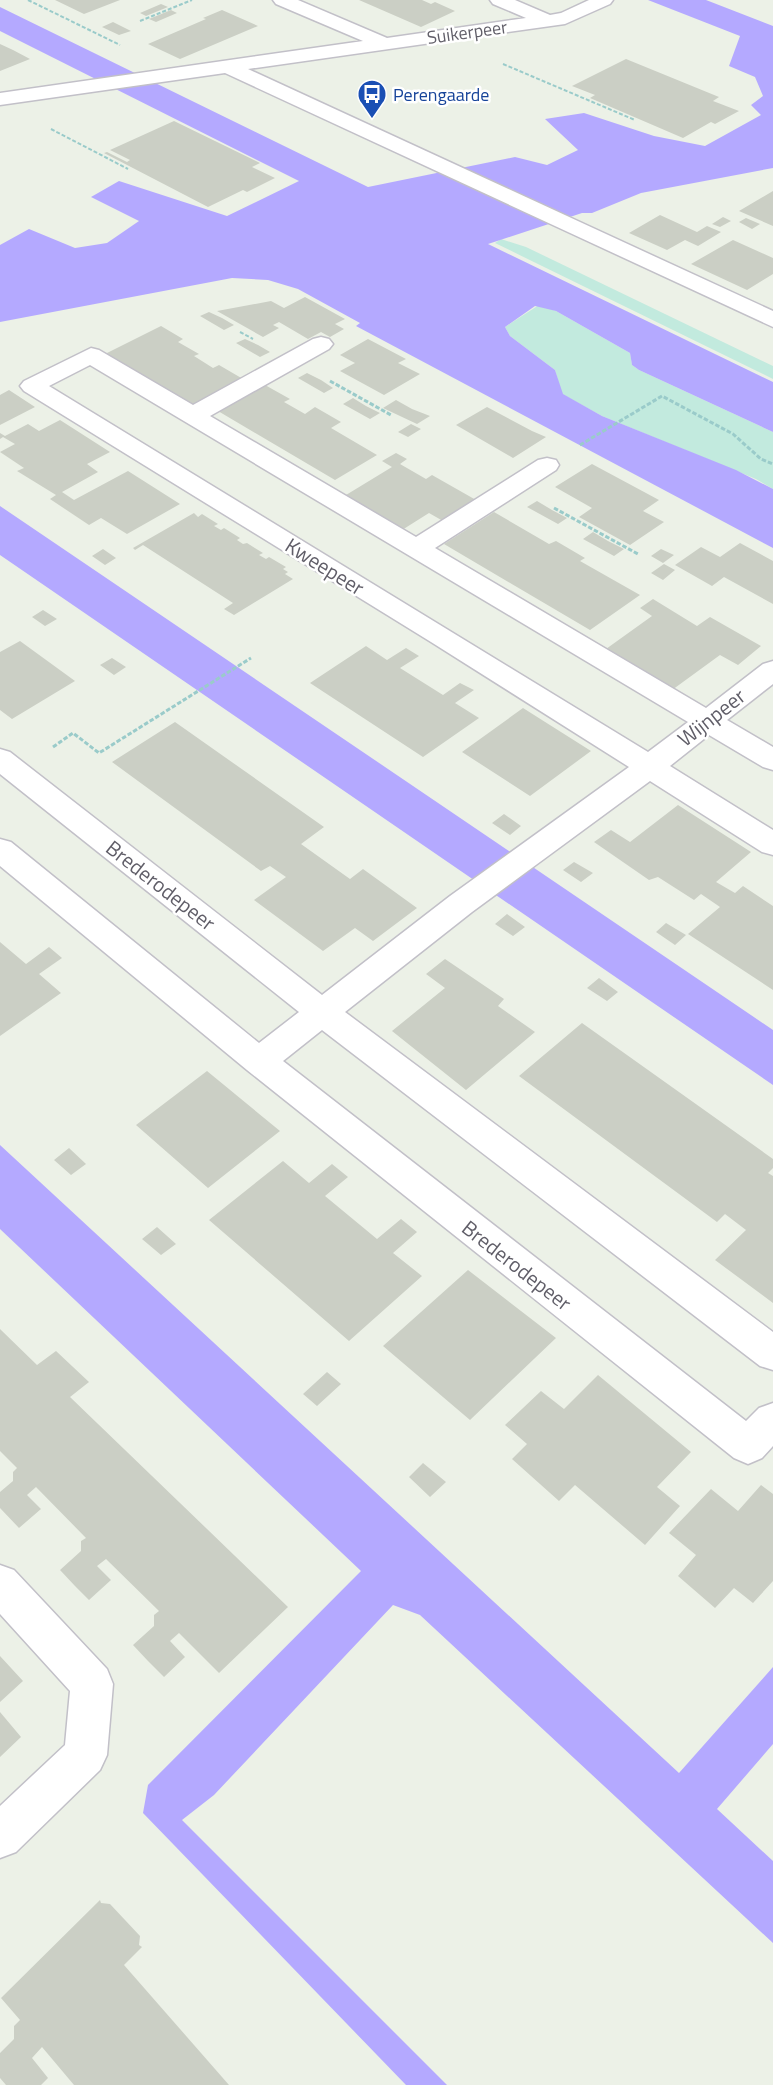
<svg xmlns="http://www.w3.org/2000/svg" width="773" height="2085" font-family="'Titillium Web',sans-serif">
	<rect width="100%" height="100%" fill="#ecf1e7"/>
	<path fill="#c2eade" d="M501,239l25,8 247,119v13l-278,-136z
		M539,305l17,6 74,42 2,12 7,5 134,62v57l-17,-10 -154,-63 -40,-22 -7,-24 -45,-34 -5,-9z"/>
	<path fill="#b4a9ff" d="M648,0h58l67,26v142l-132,25 -49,20h-10l-94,31 285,138v50l-134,-62 -7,-5 -2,-12 -74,-42 -21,-5 -30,21 5,9 45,34 8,24 39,22 134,54 37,19v59l-417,-222 4,-3 -62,-34 -30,-9 -36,-2 -232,44v-77l29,-16 46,19 32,-5 32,-22 -48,-24 28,-16 108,35 72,-35 -299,-150v-24l368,180 147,-30 32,8 31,-15 -33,-31 39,-6 70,23 51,10 56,-31 -10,-10 12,-9 -8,-19 -26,-11 11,-30z
		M0,506l773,524v55l-773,-530z
		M0,1145l679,628 94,-106v77l-56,65 56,52v82l-353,-328 -27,-10 -179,190 -32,25 265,265h-41l-263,-272 5,-28 213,-214 -361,-342z"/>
	<path fill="#cbcfc5" d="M55,0h65l-36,14z
		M359,0h63l9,4 4,-2 20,9 -34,16z
		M161,4l7,3 -22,9 -6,-3z
		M171,10l6,3 -21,9 -7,-3z
		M222,10l36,16 -78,33 -32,-15 58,-25 -3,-1z
		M113,22l18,9 -12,4 -17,-8z
		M0,44l13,6 17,9 -30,12z
		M626,59l93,38 -6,4 26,10 -24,13 -4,-2 -28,16 -93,-40 5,-3 -23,-9z
		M174,121l86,42 -8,4 23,11 -28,14 -4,-2 -35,17 -104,-54 3,-1 20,10 3,-2 -20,-10z
		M773,191v35l-34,-15z
		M660,215l37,17 10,-6 14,6 -23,14 -13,-6 -18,10 -38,-17z
		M723,217l8,4 -11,6 -8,-3z
		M746,218l14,6 -8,5 -13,-7z
		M733,240l40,18v16l-26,16 -56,-26z
		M305,297l40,22 -10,5 9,5 -14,8 -9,-5 -13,7 -29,-17 -6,3 6,3 -16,9 -46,-26 54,-10 13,7z
		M209,312l13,6 12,7 -10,5 -24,-14z
		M161,326l22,13 -5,3 21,12 -5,2 19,12 6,-3 24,14 -51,27 -87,-52z
		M245,339l13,6 12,7 -10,5 -24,-14z
		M368,339l38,20 -8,4 22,11 -36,21 -44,-24 15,-8 -15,-8z
		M307,373l14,7 12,8 -9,5 -26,-15z
		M265,385l25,14 -6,3 21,12 10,-7 26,15 -10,6 46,27 -42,25 -117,-69z
		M9,390l26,17 -35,18v-30z
		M353,398l13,8 14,7 -10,6 -27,-15z
		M396,400l16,9 18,7 -13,8 -34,-16z
		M487,407l45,24 14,6 -33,21 -57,-33z
		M60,420l50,32 -23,12 11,8 -36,20 12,8 54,-29 52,33 -53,30 -26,-16 -12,7 -39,-26 6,-4 -39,-24 7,-3 -24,-16 15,-8 -12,-7 -3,2v-6l5,3 23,-12 11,7z
		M411,424l10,5 -13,8 -10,-5z
		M396,453l11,6 -7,5 26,15 6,-4 44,25 -33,21 -14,-8 -27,17 -56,-35 46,-28 -10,-6z
		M592,464l67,36 -16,11 21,11 -34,23 -51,-28 13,-9 -37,-21z
		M537,501l15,9 15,8 -9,6 -31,-17z
		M494,512l55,32 7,-3 29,17 -5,3 60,34 -50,35 -146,-86z
		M194,513l4,4 4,-3 16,10 -4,2 7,4 3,-2 16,10 -3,2 6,4 4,-1 16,10 -4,2 7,4 3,-2 17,10 -3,2 5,3 -3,2 8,5 -59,36 -10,-6 9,-6 -90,-58 -8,5 -2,-2z
		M593,532l15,9 16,8 -10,7 -31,-17z
		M740,543l33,18v43l-49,-27 -12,9 -37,-21 26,-18 19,10z
		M103,549l13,9 -11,7 -13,-9z
		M661,549l13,6 -11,8 -12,-7z
		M664,564l11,6 -12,10 -12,-7z
		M653,599l44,27 13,-9 51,29 -23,19 -18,-10 -48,35 -66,-41 46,-33 -12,-8z
		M43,610l14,9 -12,7 -13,-9z
		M20,641l55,40 -63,38 -12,-9v-58z
		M366,646l21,14 19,-12 13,8 -19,12 43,27 17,-12 14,7 -19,13 24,15 -56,39 -113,-74z
		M112,658l14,9 -12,8 -14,-10z
		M523,708l68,43 -61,45 -68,-44z
		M175,722l149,105 -23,17 49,35 13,-10 54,39 -44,33 -18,-13 -32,23 -69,-51 32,-23 -16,-11 -9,5 -149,-109z
		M678,805l73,47 -35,30 19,11 8,-7 30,20v84l-85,-56 32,-27 -19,-13 -7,6 -36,-23 -9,3 -55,-38 17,-12 19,12z
		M504,814l17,12 -11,9 -18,-12z
		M574,862l19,11 -12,9 -18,-12z
		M507,914l18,13 -12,9 -18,-12z
		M666,923l20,12 -11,10 -19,-13z
		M0,942l26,22 23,-17 13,11 -23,16 22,19 -61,43z
		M445,959l59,40 -6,7 37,26 -69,58 -74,-59 53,-43 -19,-14z
		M599,978l19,14 -11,9 -20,-13z
		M582,1023l191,136v9l-5,5 5,3v127l-58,-43 31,-30 -21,-16 -8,8 -198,-146z
		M207,1071l73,60 -72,57 -72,-63z
		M69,1148l17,16 -15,11 -17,-15z
		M283,1161l26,22 23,-19 16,13 -23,19 52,43 24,-20 16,13 -24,21 29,23 -73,65 -140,-121z
		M157,1227l19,17 -15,11 -19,-16z
		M468,1270l88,68 -86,82 -87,-74z
		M0,1329l37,36 19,-14 33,31 -19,15 218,210 -69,66 -40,-40 -9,8 15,16 -21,20 -16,-16 -15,-16 21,-19v-11l5,-4 -53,-52 -9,7 14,14 -22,20 -14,-14 -15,-16 21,-19v-10l5,-3 -50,-51 -9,8 14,14 -22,19 -19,-20v-16l13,-11v-9l4,-4 -17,-17z
		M327,1372l14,12 -24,22 -14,-12z
		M598,1375l93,77 -34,35 23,19 -35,39 -70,-60 -16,16 -47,-42 15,-15 -22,-19 36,-34 23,18z
		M423,1463l23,19 -16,15 -21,-20z
		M761,1485l12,9v87l-20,22 -19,-15 -19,20 -37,-32 18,-21 -27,-22 42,-44 27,22z
		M0,1656l23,25 -23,21z
		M0,1712l21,25 -21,20z
		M100,1900l1,3 9,1 30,32 -1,9 3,2 -18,18 105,120h-155l-32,-38 -10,11 16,20 -7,7h-35l-6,-7v-25l14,-14v-13l6,-6 -19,-22z"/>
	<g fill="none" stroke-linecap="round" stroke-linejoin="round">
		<g stroke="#c2c0c8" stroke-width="3">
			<path id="minor" d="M273,0h25l89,38 139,-20 -33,-14 -3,-4h25l35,15 11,-2 28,-13h24l-3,4 -45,20 -317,45 525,242v16l-548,-254 -225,32v-12l363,-52 -87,-37z
				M321,337l8,2 4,5 -4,5 -119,67 206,121 122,-77 9,-2 9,2 3,5 -3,5 -121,78 271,160 57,-44 10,-3v23l-46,36 46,27v23l-10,-3 -54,-32 -39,31 103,64v25l-11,-3 -112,-71 -178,131 -127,100 428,320v38l-13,-4 -438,-336 -39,31 463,360 13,-13 14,-5v43l-11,12 -14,6 -14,-6 -487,-388 -247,-204v-27l11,3 248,201 40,-31 -299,-238v-25l10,3 312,243 128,-99 179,-129 -198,-125 -407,-251 -4,-5 4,-5 67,-33 8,2 94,55 120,-66zM90,365l598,357 -40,30 -599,-366z
				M0,1565l14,5 93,99 6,15 -6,71 -7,15 -84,82 -16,6v-52l65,-61 5,-54 -70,-77z"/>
		</g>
		<path stroke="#9acbca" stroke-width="2" stroke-dasharray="4 2" stroke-linecap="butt" d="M28,0l92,45
			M140,21l52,-21
			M503,64l132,56
			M51,129l77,40
			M240,332l13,7"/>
		<path stroke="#9acbca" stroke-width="3" stroke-dasharray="4.5 2" stroke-linecap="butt" d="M330,381l61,34
			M580,445l82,-49 71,38 28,25 12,5
			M554,508l84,46
			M53,747l20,-14 26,20 152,-95"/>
		<use href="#minor" fill="#fff" fill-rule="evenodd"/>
	</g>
	<defs>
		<g id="bus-pin" transform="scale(1.5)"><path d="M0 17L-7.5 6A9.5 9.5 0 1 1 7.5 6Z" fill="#1a4fb4" stroke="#fff"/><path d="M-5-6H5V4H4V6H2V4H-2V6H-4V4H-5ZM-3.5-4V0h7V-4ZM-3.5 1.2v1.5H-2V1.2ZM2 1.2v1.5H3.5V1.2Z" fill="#fff"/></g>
	</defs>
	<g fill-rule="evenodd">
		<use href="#bus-pin" x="372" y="94"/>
	</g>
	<g text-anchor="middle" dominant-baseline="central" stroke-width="5" stroke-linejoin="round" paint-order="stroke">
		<g font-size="18" fill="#605e68" stroke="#fff">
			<text transform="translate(467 32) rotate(-8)">Suikerpeer</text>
		</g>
		<g font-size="18" fill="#164399" stroke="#fff" text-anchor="start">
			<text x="393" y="94">Perengaarde</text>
		</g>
		<g font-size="21" fill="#605e68" stroke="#fff">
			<text transform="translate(325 566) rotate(32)">Kweepeer</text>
			<text transform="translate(711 717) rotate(-38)">Wijnpeer</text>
			<text transform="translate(161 885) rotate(38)">Brederodepeer</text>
			<text transform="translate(517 1265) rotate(38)">Brederodepeer</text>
		</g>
	</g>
</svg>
